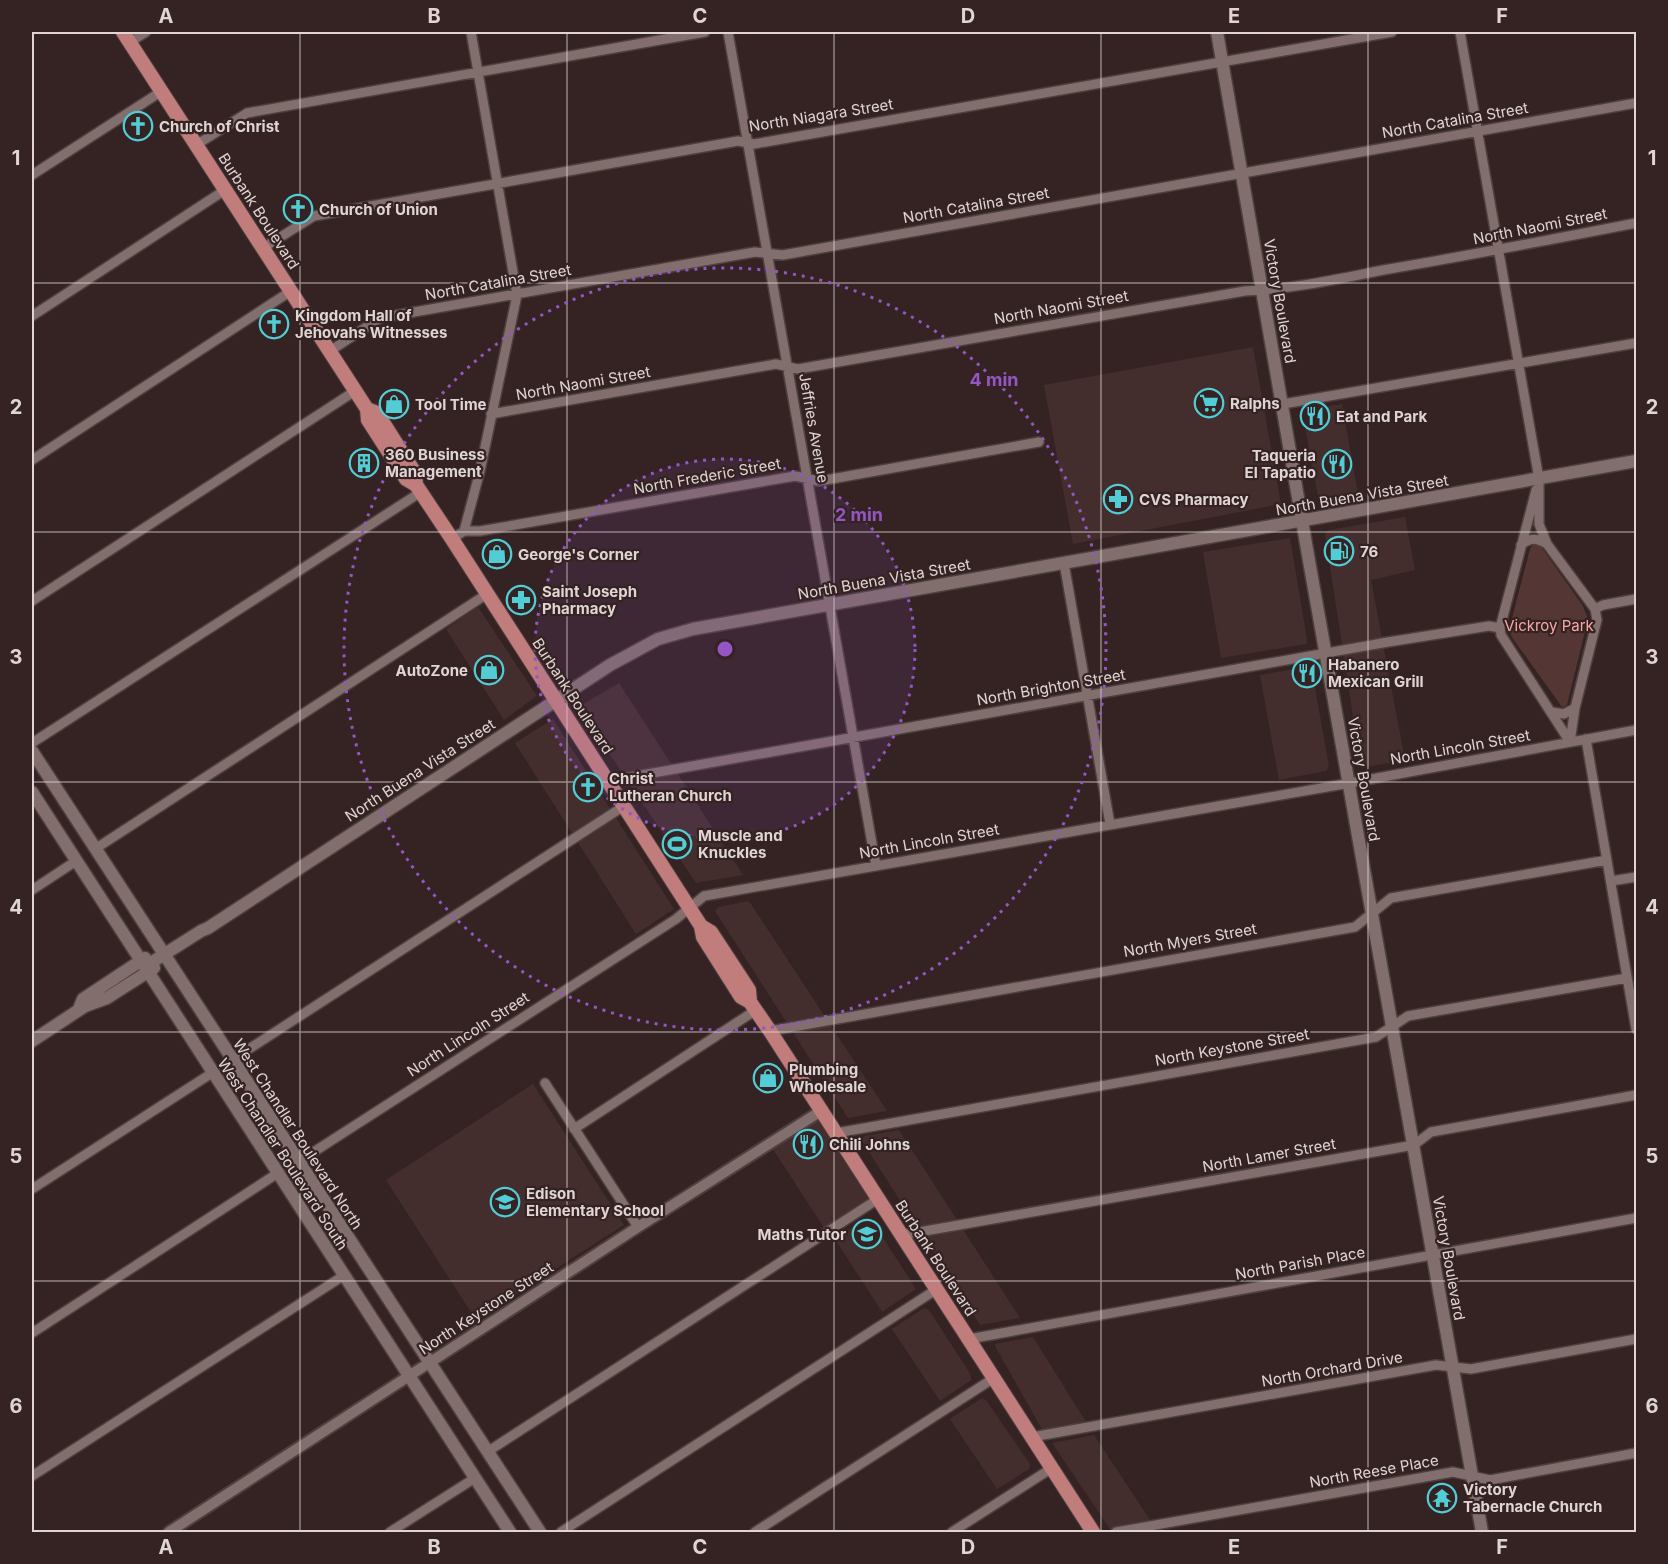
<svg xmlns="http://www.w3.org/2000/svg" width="1668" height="1564" font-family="Inter,sans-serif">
	<rect width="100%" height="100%" fill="#342322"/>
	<path fill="#442e2d" d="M1253,347l28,157 -208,40 -29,-159z
		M1342,404l16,90 -33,7 -7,-5 -16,-85z
		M1405,517l10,53 -44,10 34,180 -44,8 -36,-234 4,-4z
		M1290,538l17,102 -1,4 -85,14 -18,-106z
		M478,607l59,89 -33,24 -58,-91z
		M1311,666l18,100 -3,5 -47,9 -19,-105z
		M619,683l124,192 -47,8 -118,-176z
		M553,719l121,190 -38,25 -121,-191z
		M749,901l138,210 -39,7 -133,-207 4,-4z
		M533,1084l91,141 -148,95 -90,-140z
		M820,1114l57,87 -49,33 -59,-91z
		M899,1130l121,188 -40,7 -118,-184 2,-5z
		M866,1219h5l45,70 -34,23 -47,-73z
		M924,1308l5,2 42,65v5l-31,21 -48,-72z
		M1033,1337l53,85 -43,9 -48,-85v-2z
		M982,1398l4,2 44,64 -1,5 -32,20 -47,-70z
		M1094,1435l64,97h-46l-60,-89z"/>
	<path fill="#543735" d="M1534,543l6,2 43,61 5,13 -21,86 -5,2 -51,-71v-14l19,-73z"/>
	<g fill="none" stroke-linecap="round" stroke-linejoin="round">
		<g stroke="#4e4040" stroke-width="12">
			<path id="minor" d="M728,32l148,834
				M1460,32l79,447v45l8,20 48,65 2,11 -22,88 -5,34
				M130,42l16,-10
				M196,145l51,-32 458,-81
				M32,175l130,-84
				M263,248l51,-32 424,-75 16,3 638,-112
				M32,316l193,-126
				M330,351l50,-33 375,-66 28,3 853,-152
				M1283,404l353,-61
				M491,414l285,-50 22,5 447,-78c49,-2 97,-13 144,-22 83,-14 165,-30 247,-46
				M32,460l259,-169
				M1536,490l-36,138 1,7 69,107
				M464,531l16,-60 37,-176 -46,-263
				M452,539l12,-8h16l315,-55 25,5 219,-39
				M1521,545c10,-8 15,-7 26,-1
				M1064,563l46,261
				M32,601l323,-210
				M1595,609l8,-4 33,-6
				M1552,712l12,2 11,-6
				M1586,739l50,290
				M32,743l389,-251
				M608,781l780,-139 101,-16 11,2
				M95,849l392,-255
				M1611,881l25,-4
				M32,890l44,-29
				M770,1031l585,-104 36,-29 216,-38
				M232,1060l392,-254
				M545,1083l93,144
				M574,1129l182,-119
				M836,1133l540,-96 32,-21 219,-38
				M298,1162l378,-243 28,-23 646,-113 286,-53
				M32,1189l180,-116
				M902,1235l512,-90 17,-13 205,-37
				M32,1333l246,-160
				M969,1339l667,-121
				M1032,1437l404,-72 35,4 165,-30
				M487,1452l391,-253
				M32,1476l311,-200
				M390,1532l85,-54
				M561,1532l376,-243
				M755,1532l239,-154
				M952,1532l100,-64
				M1116,1532l337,-60 37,8 146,-27"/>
		</g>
		<g stroke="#4e4040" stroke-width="14">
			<path id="tertiary" d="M169,1532l469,-305 183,-116"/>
		</g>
		<g stroke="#4e4040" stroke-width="15">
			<path id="secondary" d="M1217,32l91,523 174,977
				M32,751l508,781
				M32,792l478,740
				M147,972l2,-8 52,-33 7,-3 402,-263 48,-26 35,-10 943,-168
				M79,1009l4,-10 62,-41
				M32,1041l53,-35 22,-8 47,-30"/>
		</g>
		<g stroke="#4e4040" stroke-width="16">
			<path id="primary" d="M123,32l244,377 1,11 38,59 10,6 36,54 249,387 2,11 38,60 9,5 20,29 323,501
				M367,409l10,4 38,60 1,12
				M701,926l10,6 38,58 1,12"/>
		</g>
		<use href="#minor" stroke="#826e6d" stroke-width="9"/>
		<use href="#tertiary" stroke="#826e6d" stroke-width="10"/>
		<use href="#secondary" stroke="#826e6d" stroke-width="12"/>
		<use href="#primary" stroke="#c07d7b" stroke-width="14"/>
	</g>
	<path fill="none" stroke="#e0d5d4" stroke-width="1.5" stroke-opacity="0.55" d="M300,32v1500M567,32v1500M834,32v1500M1101,32v1500M1368,32v1500M32,283h1604M32,532h1604M32,782h1604M32,1032h1604M32,1281h1604"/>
	<circle cx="725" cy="649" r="190" fill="#9456c4" fill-opacity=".12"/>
	<g fill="none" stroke="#9456c4" stroke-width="3" stroke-dasharray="3 6">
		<circle cx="725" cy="649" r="190"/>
		<circle cx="725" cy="649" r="381"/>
	</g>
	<defs>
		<g id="church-ring" transform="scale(1.5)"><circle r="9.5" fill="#342322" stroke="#52ccd5" stroke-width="1.5"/><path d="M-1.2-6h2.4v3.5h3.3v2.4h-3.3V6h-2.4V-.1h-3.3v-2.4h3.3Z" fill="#52ccd5"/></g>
		<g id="supermarket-ring" transform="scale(1.5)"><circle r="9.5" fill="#342322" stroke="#52ccd5" stroke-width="1.5"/><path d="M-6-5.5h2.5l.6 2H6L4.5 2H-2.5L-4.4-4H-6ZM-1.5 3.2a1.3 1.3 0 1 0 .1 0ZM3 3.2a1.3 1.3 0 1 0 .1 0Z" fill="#52ccd5"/></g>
		<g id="shop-ring" transform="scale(1.5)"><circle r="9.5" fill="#342322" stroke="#52ccd5" stroke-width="1.5"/><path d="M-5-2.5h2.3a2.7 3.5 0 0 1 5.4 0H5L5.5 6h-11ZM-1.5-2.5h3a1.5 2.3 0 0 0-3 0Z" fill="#52ccd5"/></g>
		<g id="restaurant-ring" transform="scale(1.5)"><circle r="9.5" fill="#342322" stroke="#52ccd5" stroke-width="1.5"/><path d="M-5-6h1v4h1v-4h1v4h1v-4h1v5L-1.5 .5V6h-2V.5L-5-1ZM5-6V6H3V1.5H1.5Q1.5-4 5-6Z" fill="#52ccd5"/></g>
		<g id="building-ring" transform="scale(1.5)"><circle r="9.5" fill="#342322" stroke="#52ccd5" stroke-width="1.5"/><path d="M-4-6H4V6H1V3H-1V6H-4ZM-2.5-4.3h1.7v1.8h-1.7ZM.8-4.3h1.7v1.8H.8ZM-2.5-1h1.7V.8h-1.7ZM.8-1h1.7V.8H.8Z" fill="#52ccd5"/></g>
		<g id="pharmacy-ring" transform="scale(1.5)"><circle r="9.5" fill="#342322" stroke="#52ccd5" stroke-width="1.5"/><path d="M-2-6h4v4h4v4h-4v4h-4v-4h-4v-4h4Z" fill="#52ccd5"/></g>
		<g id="fuel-ring" transform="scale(1.5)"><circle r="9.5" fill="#342322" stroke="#52ccd5" stroke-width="1.5"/><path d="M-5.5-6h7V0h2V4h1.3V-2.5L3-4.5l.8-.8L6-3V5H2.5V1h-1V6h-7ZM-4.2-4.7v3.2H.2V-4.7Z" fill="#52ccd5"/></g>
		<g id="stadium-ring" transform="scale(1.5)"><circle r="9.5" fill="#342322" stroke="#52ccd5" stroke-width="1.5"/><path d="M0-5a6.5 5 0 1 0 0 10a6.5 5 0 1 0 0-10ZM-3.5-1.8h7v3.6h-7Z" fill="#52ccd5"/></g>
		<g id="school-ring" transform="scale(1.5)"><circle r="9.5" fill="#342322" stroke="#52ccd5" stroke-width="1.5"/><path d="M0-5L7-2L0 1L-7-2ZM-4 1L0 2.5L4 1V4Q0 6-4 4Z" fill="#52ccd5"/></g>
		<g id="temple-ring" transform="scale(1.5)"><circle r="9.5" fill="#342322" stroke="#52ccd5" stroke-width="1.5"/><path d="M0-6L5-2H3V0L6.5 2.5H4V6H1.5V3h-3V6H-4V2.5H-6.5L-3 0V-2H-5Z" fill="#52ccd5"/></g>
	</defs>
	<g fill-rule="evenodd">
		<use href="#church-ring" x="138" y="126"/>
		<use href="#church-ring" x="298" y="209"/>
		<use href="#church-ring" x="274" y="324"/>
		<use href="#supermarket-ring" x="1209" y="403"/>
		<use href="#shop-ring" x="394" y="404"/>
		<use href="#restaurant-ring" x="1315" y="416"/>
		<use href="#building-ring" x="364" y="463"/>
		<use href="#restaurant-ring" x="1337" y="464"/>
		<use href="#pharmacy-ring" x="1118" y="499"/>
		<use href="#fuel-ring" x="1339" y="551"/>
		<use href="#shop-ring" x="497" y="554"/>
		<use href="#pharmacy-ring" x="521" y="600"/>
		<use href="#shop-ring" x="489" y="670"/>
		<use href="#restaurant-ring" x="1307" y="673"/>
		<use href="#church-ring" x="588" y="787"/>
		<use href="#stadium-ring" x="677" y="844"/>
		<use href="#shop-ring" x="768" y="1078"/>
		<use href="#restaurant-ring" x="808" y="1144"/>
		<use href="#school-ring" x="505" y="1202"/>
		<use href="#school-ring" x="867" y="1234"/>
		<use href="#temple-ring" x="1442" y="1498"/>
	</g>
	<g text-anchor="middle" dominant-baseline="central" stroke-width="4.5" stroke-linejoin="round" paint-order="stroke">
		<g font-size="15" fill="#e0d5d4" stroke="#342322">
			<text transform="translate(821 115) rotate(-9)">North Niagara Street</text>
			<text transform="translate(1455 120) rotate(-10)">North Catalina Street</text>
			<text transform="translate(976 205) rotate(-10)">North Catalina Street</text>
			<text transform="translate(259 211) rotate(57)">Burbank Boulevard</text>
			<text transform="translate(1540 226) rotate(-11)">North Naomi Street</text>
			<text transform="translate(498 282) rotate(-10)">North Catalina Street</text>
			<text transform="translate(1280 301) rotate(80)">Victory Boulevard</text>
			<text transform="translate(1061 307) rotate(-10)">North Naomi Street</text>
			<text transform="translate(583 383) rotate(-10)">North Naomi Street</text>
			<text transform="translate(814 428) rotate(80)">Jeffries Avenue</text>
			<text transform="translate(707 476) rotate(-10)">North Frederic Street</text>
			<text transform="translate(1362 495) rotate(-10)">North Buena Vista Street</text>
			<text transform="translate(884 579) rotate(-10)">North Buena Vista Street</text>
			<text transform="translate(1051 687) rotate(-10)">North Brighton Street</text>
			<text transform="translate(573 696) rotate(57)">Burbank Boulevard</text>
			<text transform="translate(1460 747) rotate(-10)">North Lincoln Street</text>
			<text transform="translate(420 770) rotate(-33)">North Buena Vista Street</text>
			<text transform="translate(1364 779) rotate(80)">Victory Boulevard</text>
			<text transform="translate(929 841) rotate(-10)">North Lincoln Street</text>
			<text transform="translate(1190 940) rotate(-10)">North Myers Street</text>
			<text transform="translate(468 1034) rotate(-33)">North Lincoln Street</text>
			<text transform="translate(1232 1047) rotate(-10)">North Keystone Street</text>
			<text transform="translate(298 1134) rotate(57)">West Chandler Boulevard North</text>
			<text transform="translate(283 1154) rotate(57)">West Chandler Boulevard South</text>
			<text transform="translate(1269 1155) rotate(-10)">North Lamer Street</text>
			<text transform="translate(936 1258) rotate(57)">Burbank Boulevard</text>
			<text transform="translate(1449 1258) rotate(80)">Victory Boulevard</text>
			<text transform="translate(1300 1263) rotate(-10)">North Parish Place</text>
			<text transform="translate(486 1308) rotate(-33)">North Keystone Street</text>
			<text transform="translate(1332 1369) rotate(-10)">North Orchard Drive</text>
			<text transform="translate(1374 1471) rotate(-10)">North Reese Place</text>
		</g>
		<g font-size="15" font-weight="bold" fill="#e0d5d4" stroke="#342322" text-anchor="start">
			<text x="159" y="126">Church of Christ</text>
			<text x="319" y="209">Church of Union</text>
			<text x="295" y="315">Kingdom Hall of<tspan x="295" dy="17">Jehovahs Witnesses</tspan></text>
			<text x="1230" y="403">Ralphs</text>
			<text x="415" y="404">Tool Time</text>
			<text x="1336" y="416">Eat and Park</text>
			<text x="385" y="454">360 Business<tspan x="385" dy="17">Management</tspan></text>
			<text x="1316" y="455" text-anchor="end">Taqueria<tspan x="1316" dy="17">El Tapatio</tspan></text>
			<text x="1139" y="499">CVS Pharmacy</text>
			<text x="1360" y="551">76</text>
			<text x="518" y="554">George's Corner</text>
			<text x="542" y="591">Saint Joseph<tspan x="542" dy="17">Pharmacy</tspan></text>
			<text x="1328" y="664">Habanero<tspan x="1328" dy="17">Mexican Grill</tspan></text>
			<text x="468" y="670" text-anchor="end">AutoZone</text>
			<text x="609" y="778">Christ<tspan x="609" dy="17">Lutheran Church</tspan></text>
			<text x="698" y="835">Muscle and<tspan x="698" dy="17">Knuckles</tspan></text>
			<text x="789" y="1069">Plumbing<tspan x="789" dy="17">Wholesale</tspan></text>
			<text x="829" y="1144">Chili Johns</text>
			<text x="526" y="1193">Edison<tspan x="526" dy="17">Elementary School</tspan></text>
			<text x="846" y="1234" text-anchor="end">Maths Tutor</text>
			<text x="1463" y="1489">Victory<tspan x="1463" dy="17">Tabernacle Church</tspan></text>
		</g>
		<g font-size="15" fill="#fba8a4" stroke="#342322">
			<text x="1549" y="625">Vickroy Park</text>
		</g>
	</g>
	<circle cx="725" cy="649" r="9" fill="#9456c4" stroke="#342322" stroke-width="3"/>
	<g font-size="18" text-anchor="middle" font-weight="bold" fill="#9456c4" stroke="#342322" stroke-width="4.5" stroke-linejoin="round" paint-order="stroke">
		<text x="994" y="386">4 min</text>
		<text x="859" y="521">2 min</text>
	</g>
	<rect width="1668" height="1564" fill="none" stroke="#342322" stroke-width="66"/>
	<rect x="33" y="33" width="1602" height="1498" fill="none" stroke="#e0d5d4" stroke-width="2"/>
	<g font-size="20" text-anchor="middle" font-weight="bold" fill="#e0d5d4">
		<text x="166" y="23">A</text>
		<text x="434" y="23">B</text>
		<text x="700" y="23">C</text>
		<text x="968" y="23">D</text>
		<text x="1234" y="23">E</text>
		<text x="1502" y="23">F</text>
		<text x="16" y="165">1</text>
		<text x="1652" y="165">1</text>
		<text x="16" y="414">2</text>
		<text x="1652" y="414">2</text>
		<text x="16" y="664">3</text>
		<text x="1652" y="664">3</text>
		<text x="16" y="914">4</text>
		<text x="1652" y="914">4</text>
		<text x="16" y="1163">5</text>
		<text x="1652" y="1163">5</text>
		<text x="16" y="1413">6</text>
		<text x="1652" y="1413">6</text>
		<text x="166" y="1554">A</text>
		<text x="434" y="1554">B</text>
		<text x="700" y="1554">C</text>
		<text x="968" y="1554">D</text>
		<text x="1234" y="1554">E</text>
		<text x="1502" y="1554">F</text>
	</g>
</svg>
